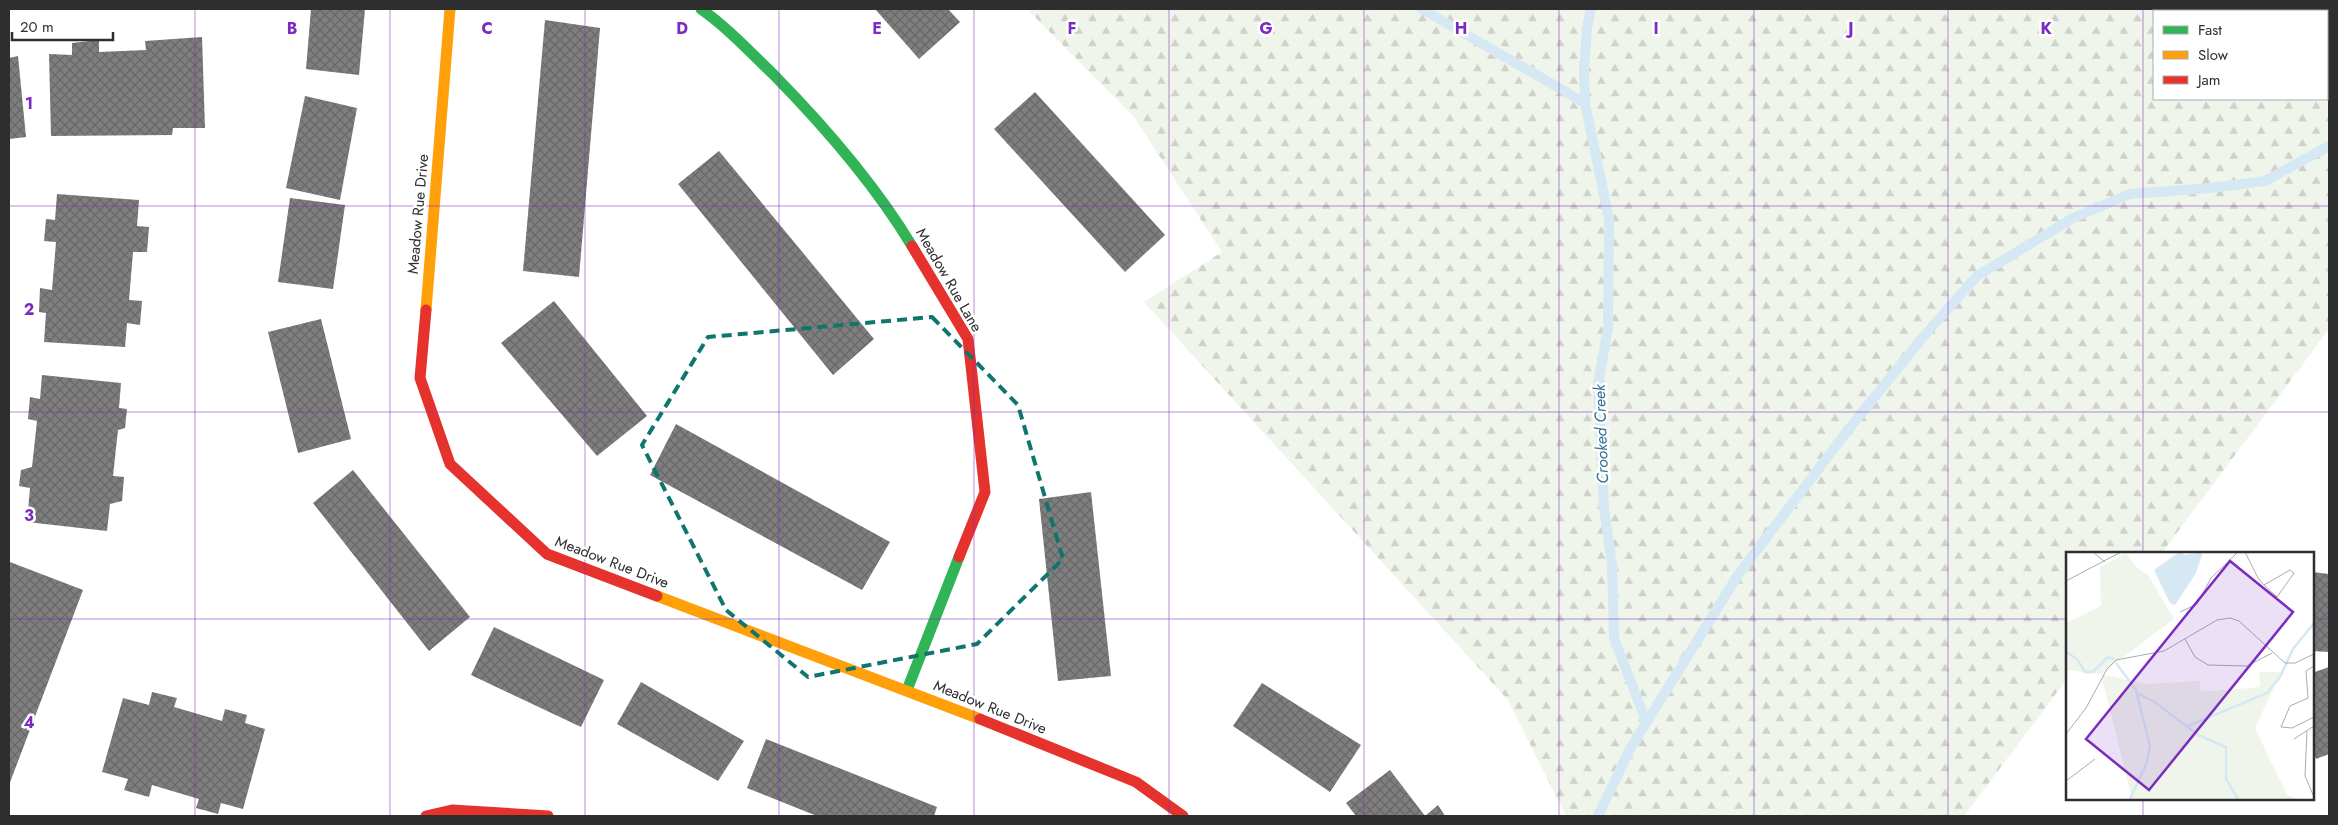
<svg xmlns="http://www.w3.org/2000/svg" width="2338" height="825" font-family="Jost,sans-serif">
	<defs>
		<pattern id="forest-firs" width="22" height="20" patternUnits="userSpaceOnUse" patternTransform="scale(1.25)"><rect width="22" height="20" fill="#f0f5eb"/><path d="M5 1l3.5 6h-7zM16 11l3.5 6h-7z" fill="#ced2ca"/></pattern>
		<pattern id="building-cross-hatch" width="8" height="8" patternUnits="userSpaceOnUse" patternTransform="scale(1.25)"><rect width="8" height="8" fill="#7e7e7e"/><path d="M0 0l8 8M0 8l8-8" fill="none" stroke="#686868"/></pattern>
	</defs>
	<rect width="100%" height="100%" fill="#fff"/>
	<path fill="url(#forest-firs)" fill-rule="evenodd" d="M1027,9h1302v320l-168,225h-94v125l-103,137h-398l-58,-116 -364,-398 78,-50 -88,-135zM2154,11h173v88h-173z"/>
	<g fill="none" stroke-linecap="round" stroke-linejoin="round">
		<path stroke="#d6e8f3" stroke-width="10" d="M1422,9l163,94
			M1591,9l-4,19 -3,42 1,33 24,116 -1,109 -10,56 6,124 8,57 2,73 32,83
			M1598,816l32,-67 108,-174 110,-145 75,-93 54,-61 96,-58 57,-24 80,-6 55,-7 64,-35"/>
	</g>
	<path fill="url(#building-cross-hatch)" d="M311,9h54l-6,66 -53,-6z
		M875,9h73l12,13 -41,37z
		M545,20l55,8 -21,249 -56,-6z
		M202,37l3,91h-32l-1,7 -121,1 -2,-82 23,1v-12l27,-3v12l47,-2 -1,-9z
		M18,56l8,81 -17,2v-81z
		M1035,92l130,143 -40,37 -131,-143z
		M305,96l52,12 -17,92 -54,-12z
		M719,151l155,188 -41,36 -155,-191z
		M57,194l82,6 -2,26 12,1 -2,25h-14l-4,48 13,1 -2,24 -13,-2 -2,24 -81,-5 2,-29 -7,-1 1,-24 12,2 4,-48 -12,-1 2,-22 9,1z
		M290,198l55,7 -12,84 -55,-7z
		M554,301l93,115 -50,40 -96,-113z
		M321,319l30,120 -53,14 -30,-121z
		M42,375l79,8 -2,25 8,1 -2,19 -7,2 -5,46 11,1 -2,24 -12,3 -3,27 -80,-9 3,-34 -11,-2 2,-16 11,-3 5,-46 -9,-2 2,-22 10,2z
		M676,424l214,118 -28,48 -212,-115z
		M353,470l117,147 -41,34 -116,-148z
		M1091,492l20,184 -53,5 -19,-182z
		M10,562l73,28 -74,195v-219z
		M2312,572l17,2v78l-17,-1z
		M494,627l110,53 -23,47 -110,-52z
		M2329,667v87l-13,5 -4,-13v-73z
		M641,682l103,59 -26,40 -101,-57z
		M1262,683l99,62 -31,47 -97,-66z
		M152,692l25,6 -3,9 48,14 3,-12 22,6 -2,8 20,6 -22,80 -22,-6 -3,11 -22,-6 3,-9 -47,-14 -3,12 -25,-7 4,-11 -26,-7 21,-74 26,7z
		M766,739l171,68 -3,9h-117l-70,-28z
		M1390,770l35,46 13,-11 7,11h-89l-10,-13z"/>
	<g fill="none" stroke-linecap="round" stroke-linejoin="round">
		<path stroke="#30b455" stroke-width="11" d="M701,9c27,19 49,43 73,66 51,52 100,108 138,171
			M907,690l52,-133"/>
		<path stroke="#ff9f0a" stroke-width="11" d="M426,310l24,-301
			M657,596l323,123"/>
		<path stroke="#e5322d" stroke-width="11" d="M912,246l56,93 17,153 -26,65
			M426,310l-6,68 30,86 97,90 110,42
			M980,719l156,63 47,34
			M426,816l26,-6 96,6"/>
	</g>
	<path fill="none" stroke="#0f766e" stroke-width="4" stroke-dasharray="10 6" stroke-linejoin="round" d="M932,317l86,88 45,154 -86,85 -169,33 -82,-67 -84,-165 66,-108z"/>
	<path fill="none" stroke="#7b2cbf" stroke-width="1" stroke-opacity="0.55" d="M195,9v807M390,9v807M585,9v807M779,9v807M974,9v807M1169,9v807M1364,9v807M1559,9v807M1754,9v807M1948,9v807M2143,9v545M9,206h2320M9,412h2320M9,619h2058M2312,619h17M2143,799v17"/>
	<g text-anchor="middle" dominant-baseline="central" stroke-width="5" stroke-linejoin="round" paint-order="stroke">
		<g font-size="15" fill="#2e2e2e" stroke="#fff">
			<text transform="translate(418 214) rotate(-85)">Meadow Rue Drive</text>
			<text transform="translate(949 280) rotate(60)">Meadow Rue Lane</text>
			<text transform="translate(612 562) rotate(21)">Meadow Rue Drive</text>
			<text transform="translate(990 707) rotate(22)">Meadow Rue Drive</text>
		</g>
		<g font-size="16" font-style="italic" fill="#357097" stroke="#fff">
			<text transform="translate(1601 434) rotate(-92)">Crooked Creek</text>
		</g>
	</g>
	<g transform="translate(2066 552)">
		<rect width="248" height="248" fill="#fff"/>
		<path d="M60,1l11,15 11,7 26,44 -73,55 46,10 53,-3 -1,9 15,1 46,-4 -1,-15h22l-26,56 32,67 10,4h-165l-31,-125 -35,-4v-47l35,-17 -1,-39z" fill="#f0f5eb"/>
		<path d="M113,0l6,3 18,-3 -7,21 -21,32 -5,-2 -16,-33z" fill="#d6e8f3"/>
		<path fill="none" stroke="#d6e8f3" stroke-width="2.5" d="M0,100l11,7 8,13h8l15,-15 6,2M50,111l20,27 14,56 -3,16 -17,37M71,141l19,10 42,32 28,12v32l12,20M122,174l79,-33 13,-16 13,-28 21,-26"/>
		<path fill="none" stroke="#ababab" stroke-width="1" d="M27,0l12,10M179,0l13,26 5,6 14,13 17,-24 -4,-3 -26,15M0,29l55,-29M114,60l17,-8 14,-26 27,-26M119,87l10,18 13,8 39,1 25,-13M248,114l-8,5 2,27 -18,8 -9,21 11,1 22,-11M241,179l-2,45 9,21M0,182l20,-26 21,-39 9,-9 48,-9 53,-31 13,-2 9,3 46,42h10l19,-9M228,187l20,-13M0,229l29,-22"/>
		<path fill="#7b2cbf" fill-opacity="0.15" stroke="#7b2cbf" stroke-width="2.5" d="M164,9l63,51 -144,178 -63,-51z"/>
		<rect width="248" height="248" fill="none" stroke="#2e2e2e" stroke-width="2.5"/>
	</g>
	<g font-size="16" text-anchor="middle" font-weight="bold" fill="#7b2cbf" stroke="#fff" stroke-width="5" stroke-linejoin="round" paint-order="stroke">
		<text x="292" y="34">B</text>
		<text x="487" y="34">C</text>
		<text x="682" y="34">D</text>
		<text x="877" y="34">E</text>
		<text x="1072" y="34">F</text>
		<text x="1266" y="34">G</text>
		<text x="1461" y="34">H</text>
		<text x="1656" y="34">I</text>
		<text x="1851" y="34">J</text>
		<text x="2046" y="34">K</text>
		<text x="29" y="109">1</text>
		<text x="29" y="315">2</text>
		<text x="29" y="521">3</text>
		<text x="29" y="728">4</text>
	</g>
	<rect width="2338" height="825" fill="none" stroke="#2e2e2e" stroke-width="20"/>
	<rect x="2153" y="10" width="175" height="90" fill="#ffffff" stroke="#ababab"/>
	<rect x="2163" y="26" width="25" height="8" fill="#30b455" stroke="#ababab"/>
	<text x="2198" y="35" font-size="15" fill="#2e2e2e">Fast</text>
	<rect x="2163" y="51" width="25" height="8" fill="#ff9f0a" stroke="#ababab"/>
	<text x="2198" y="60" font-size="15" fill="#2e2e2e">Slow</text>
	<rect x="2163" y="76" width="25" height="8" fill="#e5322d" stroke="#ababab"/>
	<text x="2198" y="85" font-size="15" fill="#2e2e2e">Jam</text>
	<path d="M12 32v8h101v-8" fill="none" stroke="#2e2e2e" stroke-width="2.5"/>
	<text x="20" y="32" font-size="15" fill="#2e2e2e" stroke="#ffffff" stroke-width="4" paint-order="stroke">20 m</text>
</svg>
